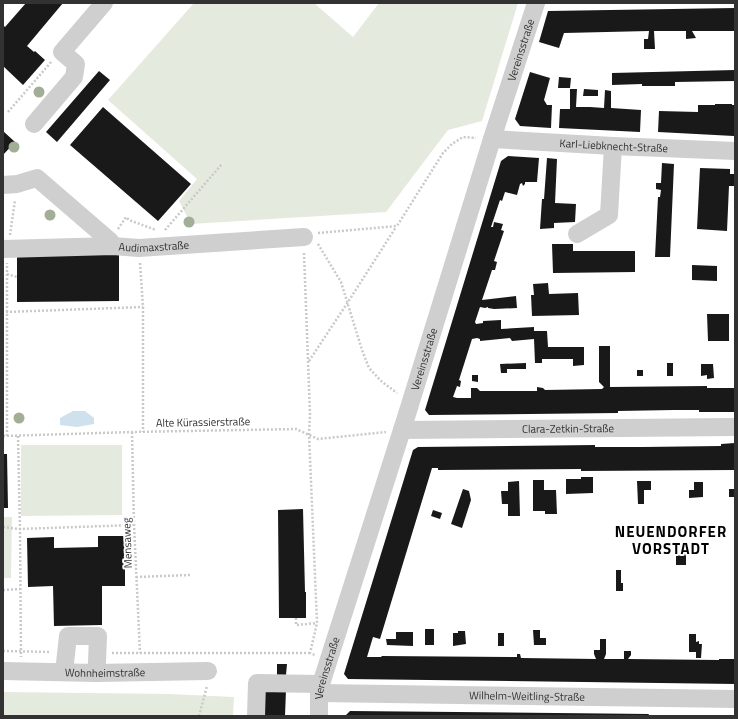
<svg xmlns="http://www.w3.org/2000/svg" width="738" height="719" font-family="'Titillium Web',sans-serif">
	<rect width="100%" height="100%" fill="#fff"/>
	<path fill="#e5eade" d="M194,3h120l39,34 26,-34h139l-36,118 -34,9 -62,82 -195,12 -12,-23 18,-22 -89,-79z
		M21,445h101v70l-101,1z
		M3,517h9l-1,61h-8z
		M3,692l166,2 65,3 -1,19h-230z"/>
	<path fill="#cfe1ec" d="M73,411h12l9,7v6l-17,3 -17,-2v-7z"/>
	<path fill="#191919" d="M26,3h37l-36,43 7,6 1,-1 10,9 -22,25 -20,-19v-41l2,2z
		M735,8v23h-43l4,7 -10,1v-8h-32l1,18h-11v-10h4l1,-8 -85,2 -5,15 -20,-6 9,-31z
		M735,70v11l-60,1v4h-33v-2l-30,1v-12z
		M99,71l11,9 -53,62 -11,-10z
		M530,72l20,6 -6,22 3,5h5l-1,23 -31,-2 -5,-7z
		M559,77l12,1 -1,10h-12z
		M570,89h7l-1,18h14l14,1 1,-18 6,1v17l30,2 -1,22 -81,-4 1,-19h10z
		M584,89l14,1v6h-15z
		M715,104h17v1h3l-1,31 -76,-4 1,-21 39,1v-7h17z
		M103,107l88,77 -33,37 -88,-76z
		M3,131l12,11 -12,13z
		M508,156l31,2 -2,24h-12v2l-2,2 -1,-3 -2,1 -3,11 -12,-3 -3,9 -2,-1 -9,27h2l1,-5 9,2 -2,6 3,1 -10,30 3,1 -2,8h-3l-10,30 34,-4 1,12 -23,1 -6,-1v-1l-3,1 -5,-1 -5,15 1,2 7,-1v-2l18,-1v9l33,-2v4h13l1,16h36v18l-11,1v-7h-31v4h-7l-1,-24 -22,2 -2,-3 -30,3v-2l-3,-1 -5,1 -13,41 2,1 -1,6 -3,-1 -4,11 4,1h14v-10h6l3,3h57v-4l6,1 2,2 57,-1 2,-2 -5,-5v-36h11v41l97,-1v2h28v24h-36v-2h-25l-56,1v2l-189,2 -4,-5 26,-85 50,-164z
		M547,158l10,1 -2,44 21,1 -1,18 -21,1v5l-14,1 2,-30h2z
		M662,163l12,1 -4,93h-15l3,-60h2l1,-7 -5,-1v-6h5z
		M700,168l30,1v5h5v12h-6l-2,45 -30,-2z
		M552,244h21v7h62v21l-82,1z
		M119,252v49l-102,1v-49z
		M692,265l25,1v15l-25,-1z
		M548,283l1,11 29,-1 1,22 -47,1 -1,-21h3l-1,-11z
		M707,314h22v27h-21z
		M526,363v6h-19v4h-6l-1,-9z
		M667,363h6v13h-6z
		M701,364h12l1,14 -7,1v-4l-6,1z
		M637,370h6v6h-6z
		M472,375h6v7l-6,-1z
		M735,443v27l-154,1v-2l-143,1v-2h-6l-52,171 -7,-2 -6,20h14l1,-1 135,1v-3h3l1,4 75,1 -2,-5v-4h6v-11h6v15l-2,5h20v-8h7v4l-3,4 91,1v-1h16v25l-387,-5 -4,-5 69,-224 5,-3 177,-2v2h48l78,-1v-2z
		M3,454h4l1,54h-5z
		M581,477h12v16l-27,1v-15h15z
		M533,480h11v10h12l1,24h-12v-3h-12z
		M519,481l1,35h-12v-12h-6l-1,-13h7v-9z
		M637,481h14v9h-7v14h-6z
		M694,482h9v15l-14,1v-8h5z
		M463,489l6,2 2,9 -9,28 -11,-4z
		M729,489h6v8h-6z
		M303,509l2,83h1v26h-27l-1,-108z
		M433,510l9,3 -2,6 -9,-3z
		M710,525v9l-11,1v-9z
		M98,536h27v50h-23v39l-48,1 -1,-40 -25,1 -1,-49 27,-1v11l44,-1z
		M676,554h10v11h-10z
		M616,570h5v13h2v8h-7z
		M425,629h9v16h-9z
		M533,630h7v8h6v7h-12z
		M458,631h7l1,13 -13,2v-13h5z
		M396,632h17v14l-26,-1 -1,-6h10z
		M498,633h6v13h-6z
		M689,634h7v8l3,-1v3h3l-1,14h-5v-6h-7z
		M277,664h10l-1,11h-9z
		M265,689l21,1 -1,26h-21z
		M350,711l299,3 -1,2h-303z"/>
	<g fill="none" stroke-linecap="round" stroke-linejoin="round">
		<path stroke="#c9c9c9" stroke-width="2.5" stroke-dasharray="2 2" stroke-linecap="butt" d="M8,112l44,-51
			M118,229l8,-12 3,3 27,10
			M165,230l57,-66
			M318,233l79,-7 46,-73 9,-9 11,-7 13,1
			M10,235l5,-35
			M318,244l23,38 21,68 7,18 12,13 16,12
			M304,253l6,161 -1,20 8,189 -7,30 5,2
			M140,263l3,44v125
			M7,274l10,3
			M6,312l137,-5
			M309,361l39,-59 48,-75
			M132,432l2,93 6,128
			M3,436l129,-4 164,-3 22,10 68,-7
			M7,436v-173
			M18,436l2,93 1,128
			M3,527l17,2 114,-4
			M136,577l54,-2
			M3,590l17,-1
			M296,618v7l21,-2
			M3,651l48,1
			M112,653h198
			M199,716l8,-30"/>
		<g stroke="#cfcfcf" stroke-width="18">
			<path d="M34,124l40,-47 2,-13 -14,-12 42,-49"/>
			<path id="s1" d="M492,139l121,7 122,5"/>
			<path d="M3,185l14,-1 20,-6 73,63 3,5"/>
			<path d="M577,234l32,-19 4,-69"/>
			<path id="s2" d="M3,249l110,-3 26,2 165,-11"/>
			<path id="s3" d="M402,430l333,-3"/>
			<path id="s4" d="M3,671l93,2 112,-2"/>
			<path d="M64,672l4,-36h30l-1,26 -1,11"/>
			<path id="s5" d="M319,693l416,6"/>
			<path d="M256,716l1,-33 64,1"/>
			<path id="s6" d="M319,716v-23l2,-9 87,-273 84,-272 44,-136"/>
		</g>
	</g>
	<g fill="#a2ae96">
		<circle cx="39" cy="92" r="5.5"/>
		<circle cx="14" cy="147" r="5.5"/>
		<circle cx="50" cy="215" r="5.5"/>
		<circle cx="189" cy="222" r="5.5"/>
		<circle cx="19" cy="418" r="5.5"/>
	</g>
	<g text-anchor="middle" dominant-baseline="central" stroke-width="4" stroke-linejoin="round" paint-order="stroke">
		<g font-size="11" fill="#323232" stroke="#fff">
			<text stroke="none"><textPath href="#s6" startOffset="697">Vereinsstraße</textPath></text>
			<text stroke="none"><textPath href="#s1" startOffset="122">Karl-Liebknecht-Straße</textPath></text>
			<text stroke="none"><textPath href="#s2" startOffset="151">Audimaxstraße</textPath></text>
			<text stroke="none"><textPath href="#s6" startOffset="373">Vereinsstraße</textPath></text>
			<text transform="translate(203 422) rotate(-1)">Alte Kürassierstraße</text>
			<text stroke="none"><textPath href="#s3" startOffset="166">Clara-Zetkin-Straße</textPath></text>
			<text transform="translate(127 543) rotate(-92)">Mensaweg</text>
			<text stroke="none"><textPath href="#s6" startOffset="49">Vereinsstraße</textPath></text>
			<text stroke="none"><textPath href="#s4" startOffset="102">Wohnheimstraße</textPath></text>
			<text stroke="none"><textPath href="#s5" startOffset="208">Wilhelm-Weitling-Straße</textPath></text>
		</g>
		<g font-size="15" font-weight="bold" letter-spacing="1" fill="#000" stroke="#fff">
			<text x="671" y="531">NEUENDORFER<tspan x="671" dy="17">VORSTADT</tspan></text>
		</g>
	</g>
	<rect width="738" height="719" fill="none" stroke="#323232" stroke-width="8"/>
</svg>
